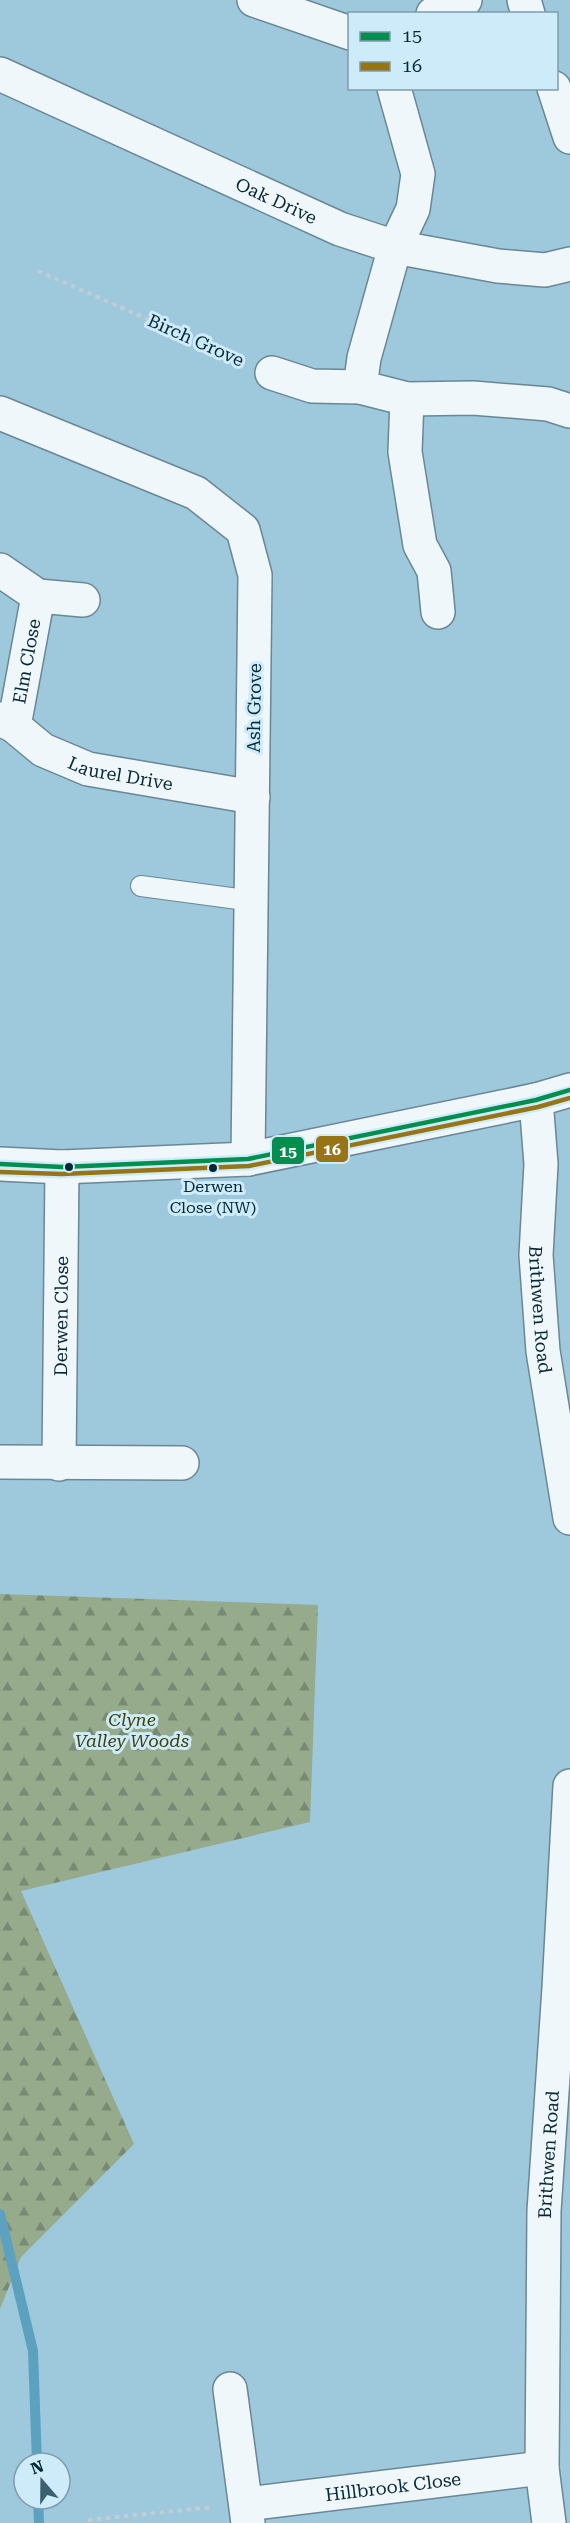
<svg xmlns="http://www.w3.org/2000/svg" width="570" height="2523" font-family="'Roboto Serif',serif">
	<defs>
		<pattern id="forest-firs" width="22" height="20" patternUnits="userSpaceOnUse" patternTransform="scale(1.5)"><rect width="22" height="20" fill="#96aa8c"/><path d="M5 1l3.5 6h-7zM16 11l3.5 6h-7z" fill="#788a73"/></pattern>
	</defs>
	<rect width="100%" height="100%" fill="#9ec8dc"/>
	<path fill="url(#forest-firs)" d="M0,1594l318,11 -8,217 -289,69 113,253 -113,113 -21,52z"/>
	<g fill="none" stroke-linecap="round" stroke-linejoin="round">
		<path stroke="#5ca1bf" stroke-width="10" d="M0,2214l33,137 4,112
			M38,2499l1,24"/>
		<g stroke="#698795" stroke-width="22">
			<path id="service" d="M141,886l112,15"/>
		</g>
		<g stroke="#698795" stroke-width="36">
			<g id="minor">
				<path d="M254,0l96,33"/>
				<path d="M524,0l4,14"/>
				<path d="M433,14l32,-14"/>
				<path id="s1" d="M0,74l340,155 55,18 103,19 47,4 25,-6"/>
				<path d="M554,88l16,49"/>
				<path d="M272,373l40,13 48,1 47,12 66,-1 75,6 22,7"/>
				<path d="M360,387l4,-29 31,-111 18,-38 5,-35 -24,-86"/>
				<path d="M407,399l-2,53 15,93 14,26 4,41"/>
				<path d="M0,413l196,80 47,37 12,45 -7,584"/>
				<path d="M0,570l38,26 45,4"/>
				<path id="s2" d="M0,719l14,7 29,24 45,19 165,28"/>
				<path id="s3" d="M14,726l24,-130"/>
				<path id="s4" d="M536,1100l5,64 -5,91 7,96 27,167"/>
				<path d="M0,1462l182,1"/>
				<path id="s5" d="M59,1464l3,-297"/>
				<path d="M230,2389l18,134"/>
				<path id="s6" d="M246,2504l296,-36"/>
				<path id="s7" d="M549,2523l-7,-55 2,-257 15,-223 11,-202"/>
			</g>
		</g>
		<g stroke="#698795" stroke-width="36">
			<path id="secondary" d="M0,1164l62,3 186,-8 288,-59 34,-10"/>
		</g>
		<path stroke="#c0cdd4" stroke-width="4" stroke-dasharray="4.5 4.5" stroke-linecap="butt" d="M38,271l203,89
			M88,2520l125,-13"/>
		<use href="#service" stroke="#f0f7fa" stroke-width="20"/>
		<use href="#minor" stroke="#f0f7fa" stroke-width="33"/>
		<use href="#secondary" stroke="#f0f7fa" stroke-width="33"/>
		<g stroke="#ceebfa" stroke-width="9">
			<path id="bus-1" d="M0,1164l62,3 186,-8 288,-59 34,-10"/>
		</g>
		<g stroke="#ceebfa" stroke-width="9">
			<path id="bus-2" d="M0,1172l62,2 187,-8 289,-59 32,-9"/>
		</g>
		<use href="#bus-1" stroke="#018e4e" stroke-width="4.5"/>
		<use href="#bus-2" stroke="#977416" stroke-width="4.5"/>
	</g>
	<g fill="#062836" stroke="#ceebfa" stroke-width="2">
		<circle cx="69" cy="1167" r="5"/>
		<circle cx="213" cy="1168" r="5"/>
	</g>
	<g text-anchor="middle" dominant-baseline="central" stroke-width="6" stroke-linejoin="round" paint-order="stroke">
		<g font-size="16" fill="#062836" stroke="#ceebfa">
			<text x="213" y="1186">Derwen<tspan x="213" dy="21">Close (NW)</tspan></text>
		</g>
		<g font-size="18" fill="#062836" stroke="#ceebfa">
			<text stroke="none"><textPath href="#s1" startOffset="304">Oak Drive</textPath></text>
			<text transform="translate(196 340) rotate(24)">Birch Grove</text>
			<text stroke="none"><textPath href="#s3" startOffset="66">Elm Close</textPath></text>
			<text transform="translate(254 708) rotate(-89)">Ash Grove</text>
			<text stroke="none"><textPath href="#s2" startOffset="135">Laurel Drive</textPath></text>
			<text stroke="none"><textPath href="#s4" startOffset="210">Brithwen Road</textPath></text>
			<text stroke="none"><textPath href="#s5" startOffset="148">Derwen Close</textPath></text>
			<text stroke="none"><textPath href="#s7" startOffset="369">Brithwen Road</textPath></text>
			<text stroke="none"><textPath href="#s6" startOffset="148">Hillbrook Close</textPath></text>
		</g>
		<g font-size="18" font-style="italic" fill="#3f4005" stroke="#ceebfa">
			<text x="132" y="1719">Clyne<tspan x="132" dy="21">Valley Woods</tspan></text>
		</g>
	</g>
	<g stroke="#ceebfa" stroke-width="2">
		<rect x="315" y="1135" width="34" height="28" rx="6" fill="#977416"/>
		<rect x="271" y="1136" width="34" height="29" rx="6" fill="#018e4e"/>
	</g>
	<g font-size="16" text-anchor="middle" font-weight="bold" fill="#fff">
		<text x="332" y="1155">16</text>
		<text x="288" y="1157">15</text>
	</g>
	<rect x="348" y="12" width="210" height="78" fill="#ceebfa" stroke="#7e9dac" stroke-width="1.5"/>
	<rect x="360" y="32" width="30" height="9" fill="#018e4e" stroke="#7e9dac" stroke-width="1.5"/>
	<text x="402" y="42" font-size="18" fill="#062836">15</text>
	<rect x="360" y="62" width="30" height="9" fill="#977416" stroke="#7e9dac" stroke-width="1.5"/>
	<text x="402" y="72" font-size="18" fill="#062836">16</text>
	<g transform="translate(42 2481) rotate(340)"><circle r="28" fill="#ceebfa" stroke="#7e9dac" stroke-width="1.5"/>
	<path d="M0-4.5L10 22L0 15L-10 22Z" fill="#3b6070"/>
	<text y="-9" font-size="16" font-weight="bold" text-anchor="middle" fill="#062836">N</text>
	</g>
</svg>
